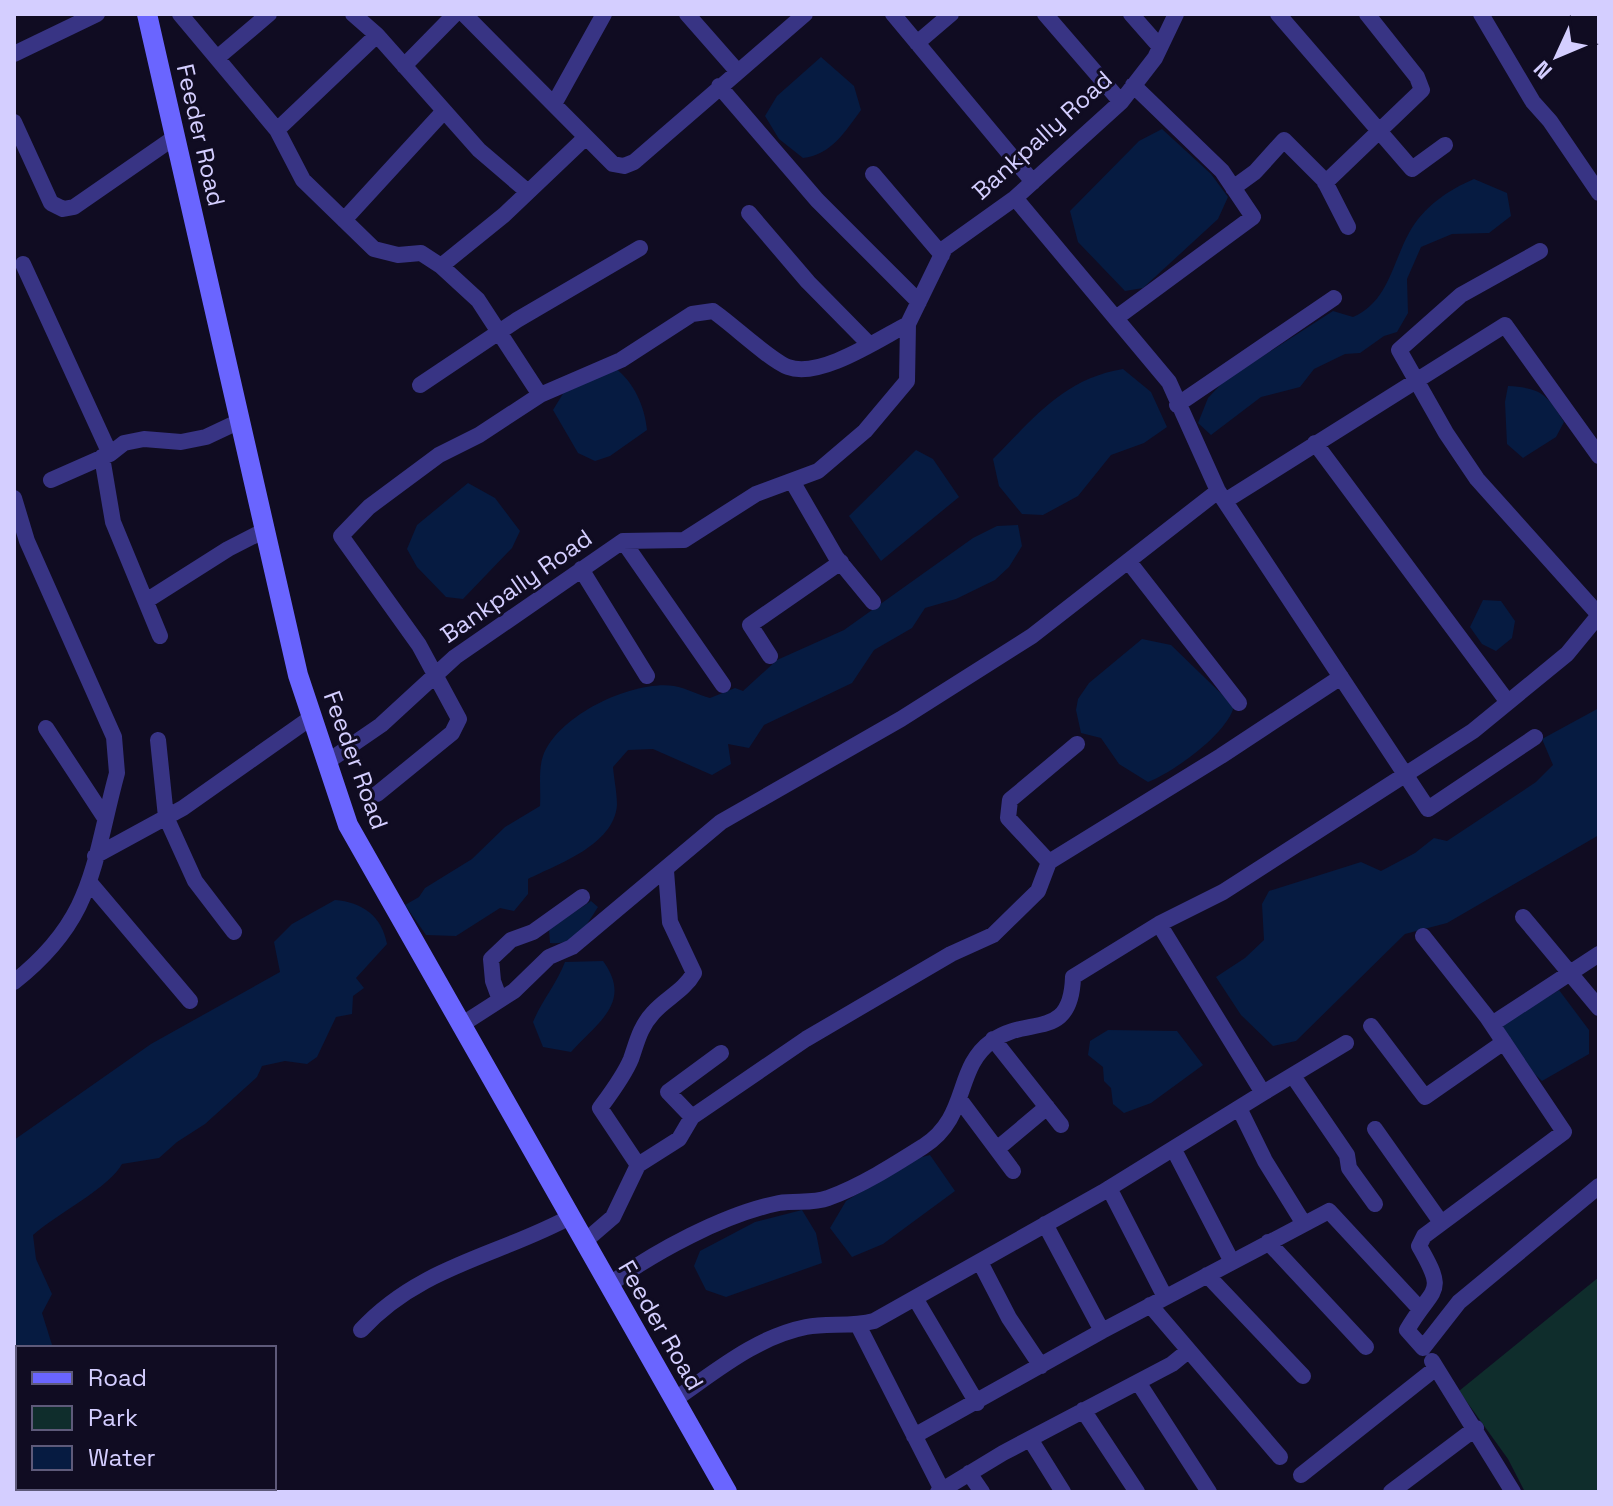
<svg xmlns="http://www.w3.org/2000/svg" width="1613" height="1506" font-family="'Space Grotesk',sans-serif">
	<rect width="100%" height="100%" fill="#100c22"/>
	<path fill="#0f2d2c" d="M1599,1277v215h-74l-17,-33 -49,-68z"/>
	<path fill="#061b41" d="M821,57l33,29 7,24c-16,22 -30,45 -58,48l-24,-19 -14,-23 12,-20z
		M1162,129l49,45 17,23 -10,22 -75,69 -18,3 -47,-49 -8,-31 69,-70z
		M1474,179l33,14 4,23 -22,17 -37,1 -31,13 -14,32 1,34 -11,19 -13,4 -24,17 -15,1 -31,15 -14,18 -39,10 -50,38 -13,-12 10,-25 16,-17 109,-70 20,6c35,-15 39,-53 56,-84 14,-26 39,-43 65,-54z
		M615,368c19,14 30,39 32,62l-37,26 -15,5 -17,-8 -25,-43 11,-18z
		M1123,369l28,23 16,35 -23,16 -33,12 -33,41 -35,19 -21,-1 -23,-28 -6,-27c41,-41 70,-80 130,-90z
		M1508,386c33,2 39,8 56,36l-8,15 -33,21 -16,-14 -2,-42z
		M916,450l17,9 26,38 -78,64 -32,-45z
		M468,483l27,15 25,33 -8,17 -49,51 -17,-2 -29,-30 -10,-18 10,-24z
		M1018,525l4,21 -13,21 -14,13 -39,19 -31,9 -13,20 -38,22 -22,33 -88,42 -15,23 -21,-4 3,20 -19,11 -59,-26 -25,1 -15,17c1,12 4,26 4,38 -3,40 -59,59 -89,74v15l-14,17 -14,-3 -44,28 -30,-1 -21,-30 14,-8 6,-9 47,-29 33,-32 35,-21c1,-15 -2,-36 3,-50 15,-41 90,-76 131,-70 12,2 25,9 36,12l25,-10 8,3 34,-31 67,-30 129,-92 24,-12z
		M1483,600l18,1 14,20 -3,17 -16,13 -14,-7 -12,-17z
		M1142,639l29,6 63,61c-6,27 -60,66 -86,76l-29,-18 -18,-26 -20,-5 -5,-23 2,-11 11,-16z
		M1599,708v127l-152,88 -42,11 -109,107 -23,5 -32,-31 -25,-38 29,-19 19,-18 -2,-36 7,-13 92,-29 20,9 34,-18 19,-15 13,3 89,-59 17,-17 -11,-26z
		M335,900c27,2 47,16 52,44l-31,34 8,10 -11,8 -1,18 -16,3 -19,40 -10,7 -22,-3 -23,5 -5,11 -52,47 -28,18 -18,16 -37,6c-12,23 -65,50 -89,71l3,24 16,35 -10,19 11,35h-35v56l-4,-7v-257l137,-96 129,-72 -6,-30 18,-18z
		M591,901l7,6c-13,20 -22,39 -48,36l-1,-14z
		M603,961c30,41 -5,61 -32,91l-28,-5 -10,-25c9,-22 23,-37 32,-60z
		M1559,990l30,40v24l-47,27 -17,-16 -23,-40z
		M1108,1030l69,1 26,34 -52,38 -27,10 -11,-9 -2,-16 -7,-7 -1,-14 -15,-12 2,-14z
		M930,1155l25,36 -72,53 -31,13 -22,-29 16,-27 68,-42z
		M802,1210l14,23 6,30 -96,34 -20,-7 -12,-24 6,-15 55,-29z"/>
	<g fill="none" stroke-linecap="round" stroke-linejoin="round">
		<path stroke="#383484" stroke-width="16" d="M180,14l97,116 26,50 71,69 24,6 23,-2 20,13 37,34 62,95
			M353,14l24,21
			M464,14l149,150 11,2 10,-4 104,-90
			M687,14l51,58 67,-58
			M893,14l140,168
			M1045,14l76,88
			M1131,14l29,33
			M1278,14l134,155 33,-24
			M1481,14l52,88 17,19 49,72
			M917,43l34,-29
			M14,54l83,-40
			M217,58l52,-44
			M404,66l51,-52
			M719,86l98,114 102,102
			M554,104l50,-90
			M14,122l37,81 12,6 11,-2 101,-70
			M277,130l100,-95 102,115 49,42
			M873,174l69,81
			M1325,183l97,-93 -5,-13 -50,-63
			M1233,188l22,-16 29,-32 40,40 24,47
			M1015,198l154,184 49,109 210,318 107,-72
			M749,213l59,69 61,62
			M344,220l100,-109
			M1540,251l-79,44 -62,55 47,83 31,46 122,136
			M23,264l87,190
			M441,266l63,-51 82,-78
			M1116,318l137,-101 -31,-46 -89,-86
			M420,385l97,-65 123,-72
			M1177,405l157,-107
			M1315,443l192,258
			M102,457l11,65 47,114
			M51,480l59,-26 14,-11 20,-4 37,3 25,-5 34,-16
			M792,481l44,76 37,45
			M14,498l13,43 87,196 3,36c-25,92 -22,145 -103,209
			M1225,501l280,-176 94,131
			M623,541l100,144
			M1129,562l110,141
			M581,569l66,107
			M146,601l82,-52 37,-19
			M770,656l-20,-31 91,-63
			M46,728l59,90
			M158,740l8,77 29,64 39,51
			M1077,744l-67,56 -2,18 41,44 172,-106 120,-79
			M327,762l54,-37 74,-68 168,-116 61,-1 72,-46 62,-23 47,-40 42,-50 1,-57 37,-76 70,-50 106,-96 34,-44 21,-44
			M377,794l75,-61 7,-14 -40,-74 -78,-109 28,-29 70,-52 40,-20 61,-40 81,-35 71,-46 21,-3c19,13 58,50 75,56 32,12 91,-28 120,-43
			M95,856l88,-48 129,-91
			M90,883l100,118
			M1523,917l76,91
			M1159,924l104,169 83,-50
			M1423,936l64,81 77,115 -140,104 -5,10c29,50 14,39 -12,84l16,18 36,-46 140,-116
			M500,1000l-7,-19 -2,-22 20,-19 22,-8 49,-35
			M1492,1024l107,-70
			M461,1025l53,-34 35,-34 23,-10 149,-125 180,-103 131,-83 186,-145
			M1371,1026l54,71 79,-55
			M993,1039l68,86
			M1293,1076l54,79 2,13 26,36
			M960,1100l53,71
			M1240,1110l25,51 39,63
			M692,1117l-24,-25 53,-39
			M1375,1129l65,92
			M997,1149l50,-42
			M1174,1150l58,112
			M638,1165l-38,-57c11,-15 24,-32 31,-49 6,-17 9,-32 22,-46 13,-15 31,-22 41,-40l-24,-51 -4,-51
			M1109,1188l56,109
			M1045,1224l57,107
			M584,1242l29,-25 25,-52 41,-26 13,-22 114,-78 145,-85 42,-19 45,-44 11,-29
			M1268,1242l98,105
			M980,1262l29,56 32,48
			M1207,1275l96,101
			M609,1285c45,-33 115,-71 170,-82 16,-3 34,1 49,-5 33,-12 66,-33 96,-52 46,-30 30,-78 68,-105 36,-26 79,1 81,-64l86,-53 64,-32 250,-161 94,-77 32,-39
			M915,1298l62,105
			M1150,1305l130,152
			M858,1325l84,165 -4,2
			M361,1330c59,-64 137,-74 209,-113
			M1432,1361l81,131
			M1138,1382l71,110
			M674,1400c41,-28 82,-63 132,-73 22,-4 45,0 68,-6l229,-129 160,-99
			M1083,1410l54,82
			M914,1436l188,-105 227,-120 90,97
			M1030,1439l33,53
			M969,1473l13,19
			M1301,1475l135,-107
			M942,1490l61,-37 169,-89 16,-13
			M1391,1492l85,-64"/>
		<path stroke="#6a65ff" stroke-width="20" d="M147,14l151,661 50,150 379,667"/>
	</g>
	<g text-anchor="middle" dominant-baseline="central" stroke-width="6" stroke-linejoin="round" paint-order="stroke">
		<g font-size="24" fill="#d4ceff" stroke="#100c22">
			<text transform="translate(201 135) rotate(77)">Feeder Road</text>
			<text transform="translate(1042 135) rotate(-42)">Bankpally Road</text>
			<text transform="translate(516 586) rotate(-35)">Bankpally Road</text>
			<text transform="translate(356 760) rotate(70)">Feeder Road</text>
			<text transform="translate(661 1325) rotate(60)">Feeder Road</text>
		</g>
	</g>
	<rect width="1613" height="1506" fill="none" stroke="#d4ceff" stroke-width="32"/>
	<rect x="16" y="1346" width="260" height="144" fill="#100c22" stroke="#5e5a7a" stroke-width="2"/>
	<rect x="32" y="1372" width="40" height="12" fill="#6a65ff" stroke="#5e5a7a" stroke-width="2"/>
	<text x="88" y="1386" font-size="24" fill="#d4ceff">Road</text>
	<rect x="32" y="1406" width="40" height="24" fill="#0f2d2c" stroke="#5e5a7a" stroke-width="2"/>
	<text x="88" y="1426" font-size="24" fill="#d4ceff">Park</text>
	<rect x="32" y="1446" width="40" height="24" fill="#061b41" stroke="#5e5a7a" stroke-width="2"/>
	<text x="88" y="1466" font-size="24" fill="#d4ceff">Water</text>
	<g transform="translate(1557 56) rotate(226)" stroke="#100c22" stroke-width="6" paint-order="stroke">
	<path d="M0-6L14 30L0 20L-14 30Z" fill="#d4ceff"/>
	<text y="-12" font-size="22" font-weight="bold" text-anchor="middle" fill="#d4ceff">N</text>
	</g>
</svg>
